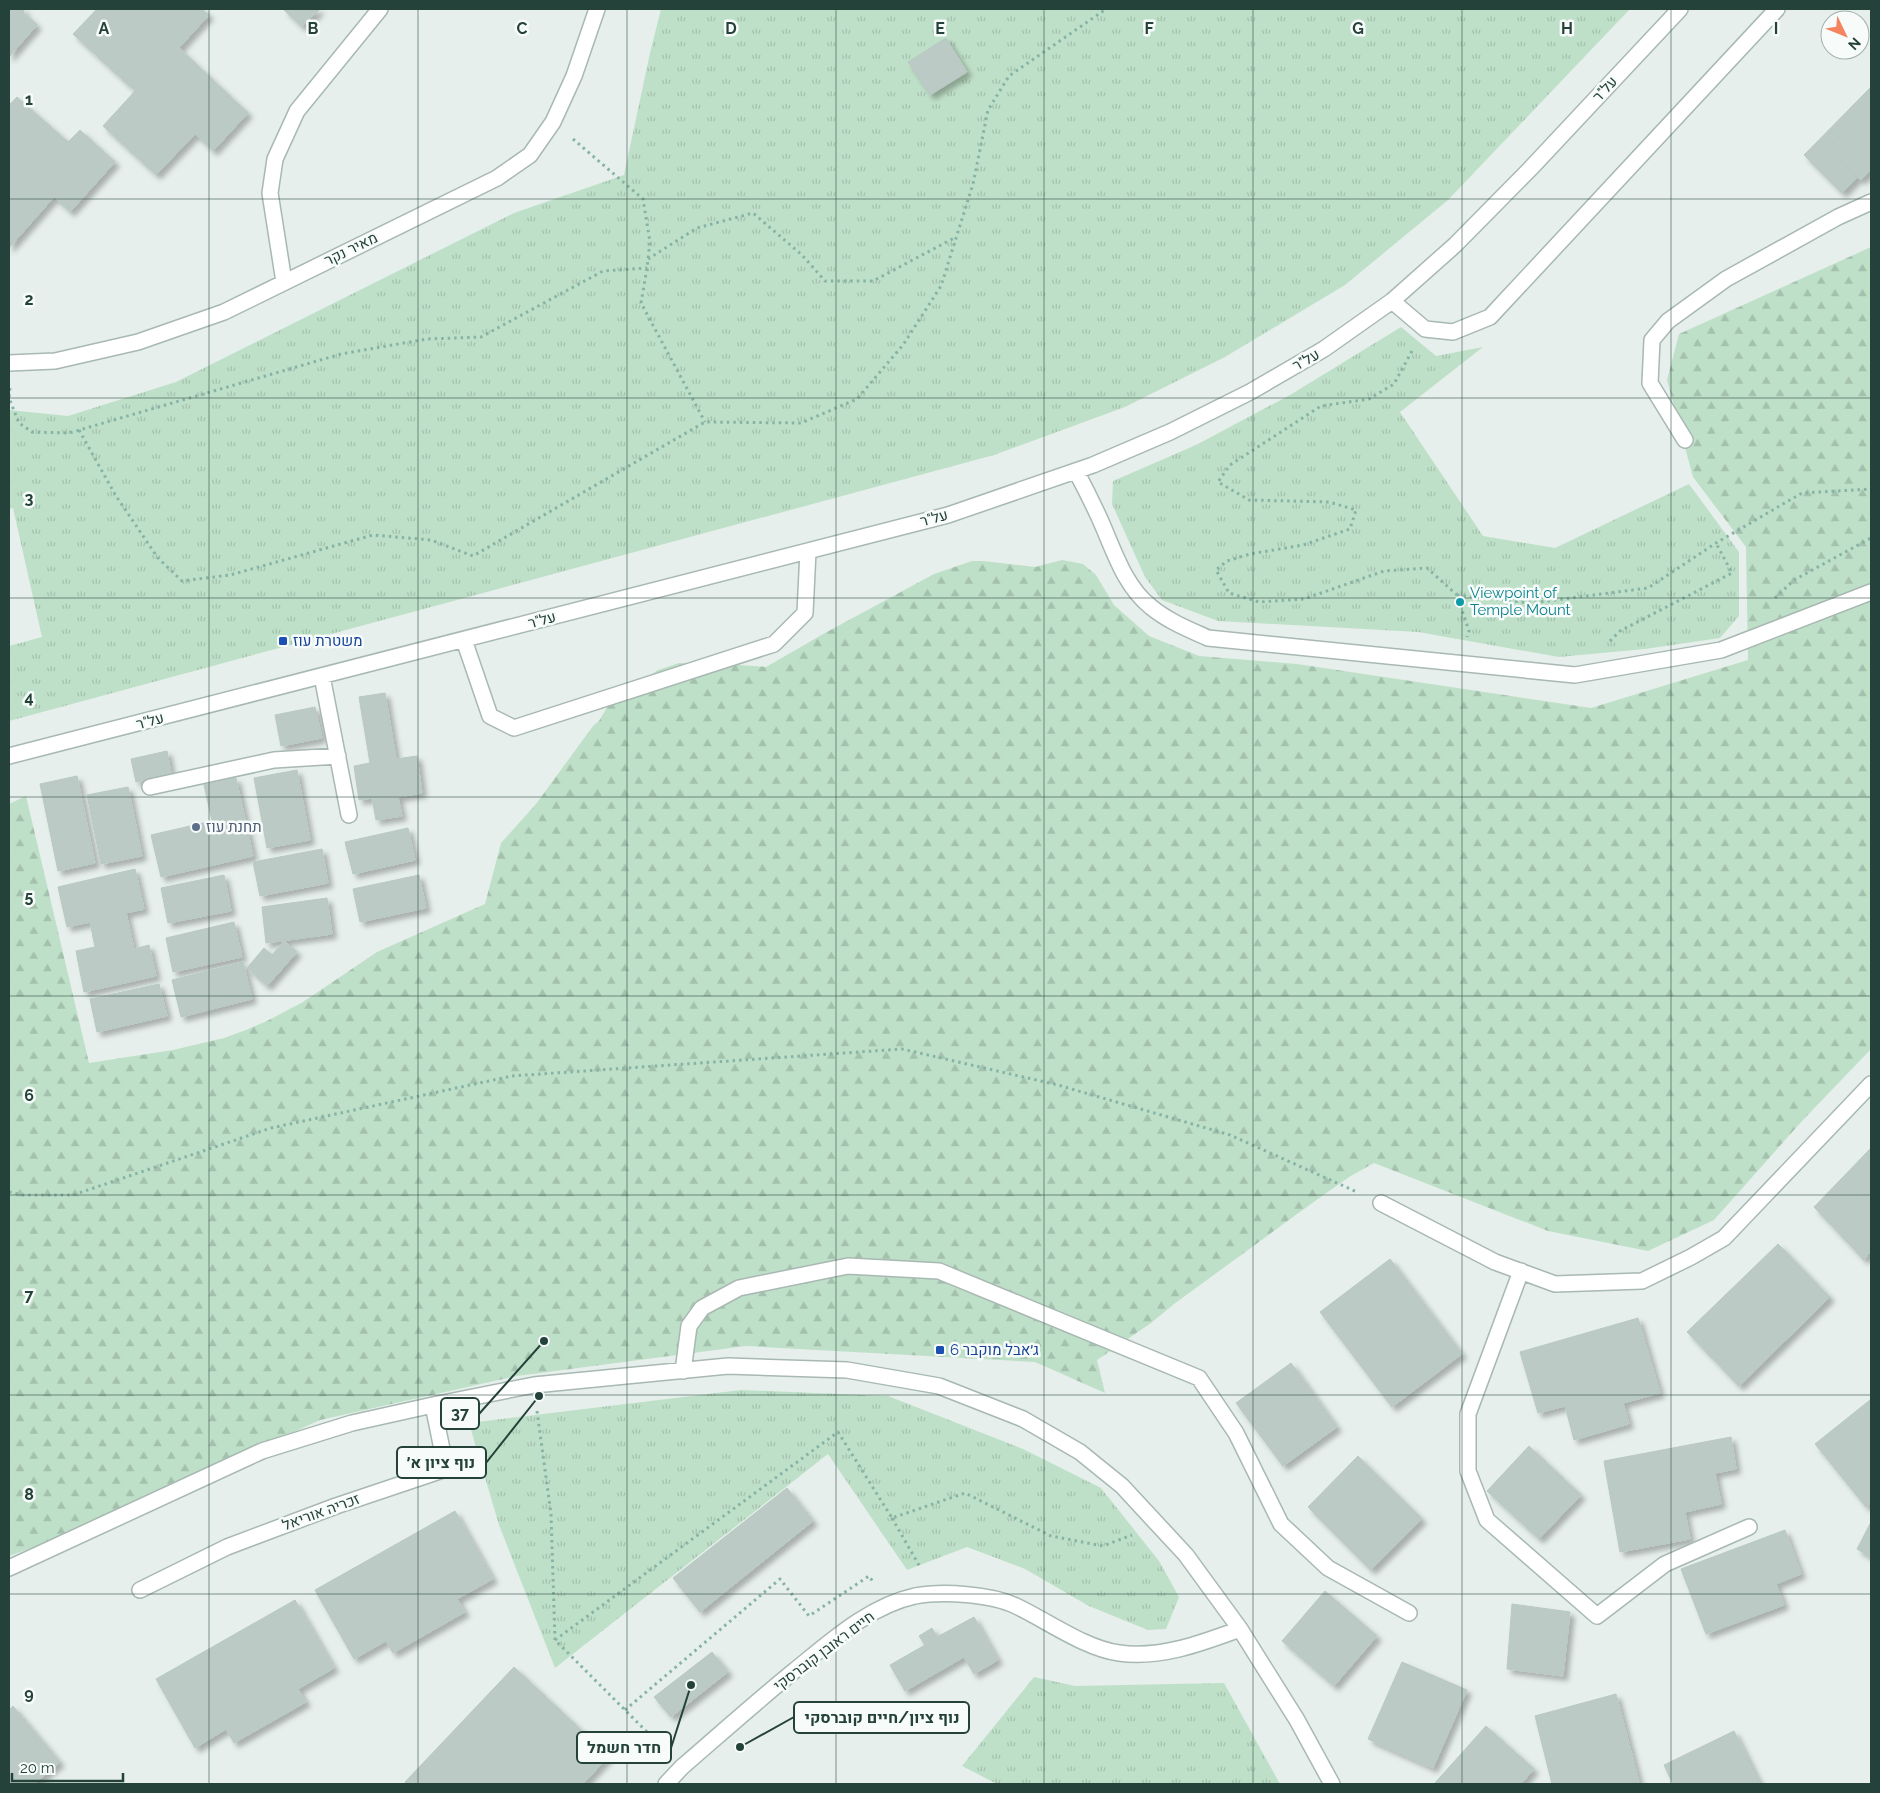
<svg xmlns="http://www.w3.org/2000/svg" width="1880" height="1793" font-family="Raleway,Heebo,sans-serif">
	<defs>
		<pattern id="grass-tufts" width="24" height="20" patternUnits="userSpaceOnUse" patternTransform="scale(1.25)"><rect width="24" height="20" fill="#bfe0c8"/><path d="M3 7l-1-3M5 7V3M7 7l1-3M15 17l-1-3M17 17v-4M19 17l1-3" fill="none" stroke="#a4c1ad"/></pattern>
		<pattern id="forest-firs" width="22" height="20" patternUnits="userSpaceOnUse" patternTransform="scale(1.25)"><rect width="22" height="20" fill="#bfe0c8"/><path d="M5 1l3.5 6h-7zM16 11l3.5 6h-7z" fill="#a4c1ad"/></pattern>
		<filter id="shadow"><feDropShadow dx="4.5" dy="4.5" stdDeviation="2.5" flood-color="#0004"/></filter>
	</defs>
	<rect width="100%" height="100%" fill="#e6efeb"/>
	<path fill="url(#grass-tufts)" d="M661,9h969l-182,191 -103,85 -120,72 -100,50 -131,48 -985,266v-75l33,-9 -29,-129 -4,1v-99l59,6 108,-34 338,-169 110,-38 26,-122z
		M1401,327l35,29 47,-9 -83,65 83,124 72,12 134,-64 50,68v64l-19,22 -75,11 -86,8 -141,-25 -200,-11 -56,-21 -17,-23 -33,-73 1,-23 83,-36 94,-50z
		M741,1390l147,6 135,53 78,39 58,73 20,36 -13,32 -18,1 -59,-24 -64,-37 -58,-22 -60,23 -79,-116 -273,214 -56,-143 -30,-102z
		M1034,1677l41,9 149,-3 56,101h-283l-35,-18z"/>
	<path fill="url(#forest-firs)" d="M1871,247v802l-69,72 -88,99 -66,31 -100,-20 -174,-68 -25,14 -34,24 -141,103 -23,19 -54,37 8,33 -70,-31 -289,-16 -229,30 -197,44 -249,114 -62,22v-752l17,-8 63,267 84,-13 51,-12 22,-8 21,-9 36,-19 74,-50 108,-48 16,-61 35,-39 57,-78 6,-5 10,-17 49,-34 21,-7 60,2 27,2 59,-34 109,-59 38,-13h11l52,6 27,-7 21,4 13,11 18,30 35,31 50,20 98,8 294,44 157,-48 -2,-113 -53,-70 -26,-97 12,-46z"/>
	<path fill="#bbcac4" stroke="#b8c9c2" filter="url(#shadow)" d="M9,9h16l-2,3 14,13 -28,32z
		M97,9h105l7,6 -30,33 69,65 -35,38 -18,-17 -39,41 -53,-49 32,-35 -62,-57z
		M283,9h37l-18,18z
		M946,38l21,34 -37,23 -22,-33z
		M1871,87v77l-29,29 -38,-38z
		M17,97l51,45 12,-12 35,32 -45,50 -16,-15 -45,51v-143z
		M1871,101v69l-10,10 -34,-31z
		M385,693l11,66 21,-3 5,37 -24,4 4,19 -26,4 -4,-22 -13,2 -5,-34 16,-3 -11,-66z
		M315,707l7,31 -41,8 -6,-31z
		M167,751l4,23 -35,8 -5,-23z
		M297,770l13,70 -43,8 -13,-70z
		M77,776l18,87 -37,8 -18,-87z
		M236,778l17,78 -92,21 -10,-42 61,-14 -8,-36z
		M128,787l14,69 -41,8 -14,-69z
		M408,828l7,32 -62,14 -8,-32z
		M322,849l6,34 -68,13 -7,-34z
		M135,869l9,40 -18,4 8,36 15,-4 7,31 -72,16 -8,-41 19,-4 -5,-25 -23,5 -9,-40z
		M224,875l7,36 -63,12 -7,-35z
		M419,875l7,33 -66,14 -7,-33z
		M327,898l5,36 -66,9 -4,-36z
		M234,922l8,35 -69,15 -7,-34z
		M284,941l13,11 -30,34 -20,-18 17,-20 8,7z
		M243,962l9,37 -71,18 -9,-37z
		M159,984l8,32 -70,16 -7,-33z
		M1871,1148v103l-7,9 -50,-53z
		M1778,1244l52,53 -91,89 -52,-54z
		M1390,1259l72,95 -70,53 -72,-95z
		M1638,1318l22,75 -37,10 6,21 -55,16 -9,-34 -27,7 -18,-61z
		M1291,1363l46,64 -54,39 -47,-63z
		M1870,1400l1,2v101l-5,4 -51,-63z
		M1731,1437l5,32 -21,4 6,31 -36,8 5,27 -70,13 -16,-91z
		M1529,1446l52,49 -42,44 -52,-48z
		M1358,1456l64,63 -51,51 -63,-63z
		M787,1488l26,33 -113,91 -27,-34z
		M455,1511l38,68 -36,20 8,13 -72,41 -7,-12 -32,18 -39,-69z
		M1871,1522v35l-14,-8z
		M1785,1530l16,44 -25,10 8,21 -78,29 -25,-65z
		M1325,1591l52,45 -43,50 -52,-45z
		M295,1600l39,68 -36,21 8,13 -72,41 -8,-14 -31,19 -39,-69z
		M1512,1604l58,8 -7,64 -56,-7z
		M974,1617l24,43 -24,14 -10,-17 -59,34 -15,-26 35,-20 -6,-9 13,-8 5,9z
		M712,1652l16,20 -57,45 -17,-20z
		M1402,1662l65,28 -34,78 -65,-29z
		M514,1667l95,89 -26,28h-176l-2,-2z
		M1616,1694l23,88 -10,2h-77l-17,-68z
		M13,1706l47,56 -26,22h-25v-74z
		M1486,1726l48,43 -13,15h-87z
		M1734,1731l26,53h-87l-9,-19z"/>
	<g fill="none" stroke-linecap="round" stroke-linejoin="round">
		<g stroke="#a8b8b2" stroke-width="18">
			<path id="minor" d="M284,282l-14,-89 5,-34 22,-48 83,-102
				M1392,301l33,28 28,3 37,-15 287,-308
				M9,363l46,-2 83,-19 86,-30 273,-134 33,-23 23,-33 21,-46 23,-67
				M1685,440l-35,-57 2,-43 16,-19 58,-42 112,-62 33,-15
				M1076,471c8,15 15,29 22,44 15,32 25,70 53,92 17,14 37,22 57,31l367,37 146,-25 150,-58
				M464,640l26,76 24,12 260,-84 31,-31 3,-62
				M322,676l27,139
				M9,756l939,-241 145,-50 77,-33 80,-40 74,-43 68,-48 63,-56 75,-76 150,-160
				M150,787l124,-27 64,-4
				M1381,1203l114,59 60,22 87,-3 49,-24 33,-19 147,-154
				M1521,1271l-53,143v57l19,49 110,96 68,-52 84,-37
				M683,1371l6,-45 13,-18 37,-20 109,-22 91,5 260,107 37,55 45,91 47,44 81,45
				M9,1568l253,-117 90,-28 81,-18 101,-20 194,-19 119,4 92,16 84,33 57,33 42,34 64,69 54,74 57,91 35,64
				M140,1590l87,-43 109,-41 110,-37 -13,-64
				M666,1784l16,-17c37,-32 74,-65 112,-96 36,-29 75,-65 121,-75 28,-5 76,-2 101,10 30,14 70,43 103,47 41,6 83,-10 121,-24"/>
		</g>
		<path stroke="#86b3a5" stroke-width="3" stroke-dasharray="2.5 4" stroke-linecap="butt" d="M573,139l70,60 7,43 -3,26 -6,35 64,119
			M648,259l49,-31 56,-15 49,42 23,26h48l83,-44
			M1412,351l-18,33 -25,15 -48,7 -91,59 -12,17 31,18 80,2 27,8 -6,19 -47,16 -53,9 -23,7 -11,9 13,23 30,9 45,-3 80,-28 43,-3 30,27 12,36 -2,6
			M10,388l-1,10 10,25 13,9 37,1 272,-79 86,-15 54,-2 122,-66 44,-3
			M79,430l37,66 42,62 24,23 48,-6 143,-40 58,5 42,16 232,-134 96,1 56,-24 46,-54 38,-59 32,-102 15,-74 21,-34 97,-67
			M1457,595l75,8 116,-15 68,-45 86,-50 69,-4
			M1775,598l19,-18 77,-42
			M1610,641l10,-10 112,-58 -16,-30
			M9,1192l14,3h50l198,-67 241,-52 390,-27 156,36 172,50 127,57
			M537,1411l14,103 4,126 108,108
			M892,1518l28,49
			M555,1640l283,-208 54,86 73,-25 86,43 52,10 29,-11
			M625,1710l155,-131 29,37 60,-40 4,6"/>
		<use href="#minor" stroke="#fff" stroke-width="15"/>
	</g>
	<path fill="none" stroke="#24423a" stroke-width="1" stroke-opacity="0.55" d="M209,9v1775M418,9v1775M627,9v1775M836,9v1775M1044,9v1775M1253,9v1775M1462,9v1775M1671,9v1775M9,199h1862M9,398h1862M9,598h1862M9,797h1862M9,996h1862M9,1195h1862M9,1395h1862M9,1594h1862"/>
	<circle fill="#0f9aa8" stroke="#f7fbf9" stroke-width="2" cx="1460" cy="602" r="5"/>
	<g fill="#1a4fb4" stroke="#f7fbf9" stroke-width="2">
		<rect x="278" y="636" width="10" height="10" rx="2.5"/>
		<rect x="935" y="1345" width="10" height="10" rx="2.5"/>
	</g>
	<circle fill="#5c6f8a" stroke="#f7fbf9" stroke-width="2" cx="196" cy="827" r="5"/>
	<g text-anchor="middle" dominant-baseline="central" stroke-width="5" stroke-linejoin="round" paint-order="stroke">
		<g font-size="15" fill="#24423a" stroke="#f7fbf9">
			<text transform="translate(1605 89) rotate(-47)">על"ר</text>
			<text transform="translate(351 249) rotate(-26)">מאיר נקר</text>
			<text transform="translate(1306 360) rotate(-30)">על"ר</text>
			<text transform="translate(934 518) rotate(-15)">על"ר</text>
			<text transform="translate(542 620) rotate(-15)">על"ר</text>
			<text transform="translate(150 721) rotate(-15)">על"ר</text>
			<text transform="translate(321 1512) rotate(-20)">זכריה אוריאל</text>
			<text transform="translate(824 1651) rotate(-37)">חיים ראובן קוברסקי</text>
		</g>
		<g font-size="15" fill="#0d838f" stroke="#f7fbf9" text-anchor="start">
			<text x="1470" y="593">Viewpoint of<tspan x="1470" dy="17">Temple Mount</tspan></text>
		</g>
		<g font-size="15" fill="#164399" stroke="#f7fbf9" text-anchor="start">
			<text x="293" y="641">משטרת עוז</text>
			<text x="950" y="1350">ג׳אבל מוקבר 6</text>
		</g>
		<g font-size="15" fill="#4e5e75" stroke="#f7fbf9" text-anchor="start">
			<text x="206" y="827">תחנת עוז</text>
		</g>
	</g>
	<g font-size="16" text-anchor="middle" font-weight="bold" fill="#24423a" stroke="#f7fbf9" stroke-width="5" stroke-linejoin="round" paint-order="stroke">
		<text x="104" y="34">A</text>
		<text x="313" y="34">B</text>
		<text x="522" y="34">C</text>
		<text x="731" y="34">D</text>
		<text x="940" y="34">E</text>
		<text x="1149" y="34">F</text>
		<text x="1358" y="34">G</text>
		<text x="1567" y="34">H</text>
		<text x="1776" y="34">I</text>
		<text x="29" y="105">1</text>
		<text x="29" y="305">2</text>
		<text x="29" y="504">3</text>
		<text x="29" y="703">4</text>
		<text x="29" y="902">5</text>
		<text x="29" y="1101">6</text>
		<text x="29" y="1301">7</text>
		<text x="29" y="1500">8</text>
		<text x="29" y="1699">9</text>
	</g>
	<path fill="none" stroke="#24423a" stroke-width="2" d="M544 1341L479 1414M539 1396L486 1463M740 1747L794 1717M691 1685L671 1748"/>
	<g fill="#24423a" stroke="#f7fbf9" stroke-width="2">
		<circle cx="544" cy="1341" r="5"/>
		<circle cx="539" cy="1396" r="5"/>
		<circle cx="740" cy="1747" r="5"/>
		<circle cx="691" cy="1685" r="5"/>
	</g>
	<g fill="#f7fbf9" stroke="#24423a" stroke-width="2">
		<rect x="441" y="1398" width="38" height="31" rx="5"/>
		<rect x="397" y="1447" width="89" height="31" rx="5"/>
		<rect x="794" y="1702" width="175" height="31" rx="5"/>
		<rect x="577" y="1732" width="94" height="31" rx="5"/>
	</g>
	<g font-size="16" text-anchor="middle" font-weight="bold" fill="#24423a">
		<text x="460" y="1419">37</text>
		<text x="441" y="1468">נוף ציון א׳</text>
		<text x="882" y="1723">נוף ציון/חיים קוברסקי</text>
		<text x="624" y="1753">חדר חשמל</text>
	</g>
	<rect width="1880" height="1793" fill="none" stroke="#24423a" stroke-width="20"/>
	<g transform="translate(1845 35) rotate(133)"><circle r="24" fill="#f7fbf9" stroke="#a3b1ad"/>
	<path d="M0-4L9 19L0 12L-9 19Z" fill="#f4845f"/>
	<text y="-8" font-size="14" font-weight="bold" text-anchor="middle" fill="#24423a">N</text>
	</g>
	<path d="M12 1773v8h111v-8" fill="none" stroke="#24423a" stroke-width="2.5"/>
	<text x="20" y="1773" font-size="15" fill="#24423a" stroke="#f7fbf9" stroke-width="4" paint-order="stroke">20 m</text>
</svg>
